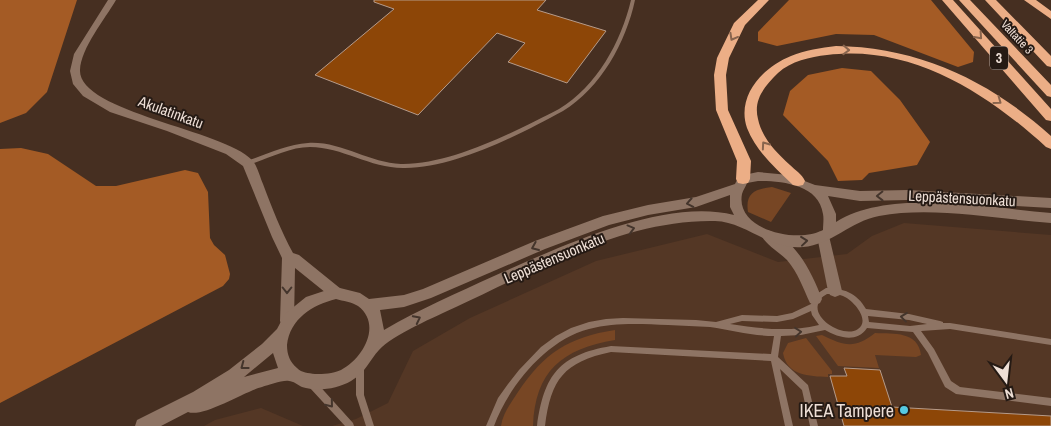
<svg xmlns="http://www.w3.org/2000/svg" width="1051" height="426" font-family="'Archivo Narrow',sans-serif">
	<rect width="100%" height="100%" fill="#462f21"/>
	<path fill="#543725" d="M904,223l147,12v191h-719l24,-7 32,-16 25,-52 57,-33 126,-57 111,-27 71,28 69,-8 25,-18z
		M261,408l42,18h-99l11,-6z"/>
	<path fill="#774624" d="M772,187l19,6 -20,29 -23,-10c-3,-19 7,-23 24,-25z
		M615,330v10c-53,9 -80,31 -82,86h-32c2,-13 10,-23 17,-34 26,-39 51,-55 97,-62z
		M875,333c19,1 43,-2 46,22l-5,2 -41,-2 4,13 -41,-2 -22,-30 6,-1c22,11 33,14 53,-2z
		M806,338l26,33v3h-4v3c-19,-1 -41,-1 -45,-24l5,-10z"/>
	<path fill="#a45b25" d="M0,0h77l-30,92 -21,21 -26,10z
		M789,0h142l43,52 -1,10 -15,5 -84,-32 -38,-1 -59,12 -19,-5v-9z
		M842,68l29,3 29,29 30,42 -13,23 -48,8 -7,7 -24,1 -10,-20 -45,-46 7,-24 18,-16z
		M21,148l27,6 48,32h20l69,-16 13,3 10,19 2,46 4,7 11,10 5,19 -1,5 -6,7 -223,117v-254z"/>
	<path fill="#8d4607" stroke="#b69b8a" d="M374,0h172l-9,10 69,21 -39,52 -59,-21 17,-19 -28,-10 -79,82 -103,-40 79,-66 -20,-7z
		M844,368l36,2 12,37 159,9v10h-207l-14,-50h17z"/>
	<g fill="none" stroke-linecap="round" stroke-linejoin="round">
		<path fill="#8e7464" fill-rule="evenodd" d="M631,0h4c-9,42 -34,88 -72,111 -44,24 -110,58 -160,57 -33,0 -61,-21 -93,-21 -21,0 -42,12 -62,18l-3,-2 1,-2c20,-6 41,-17 62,-18 33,-2 61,20 93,21 50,1 115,-33 158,-55 38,-23 62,-67 72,-109z
			M826,288c17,0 31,5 40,21l43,5 31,7 3,1v1h7l101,16v6l-101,-16 -29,2 13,18 17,32 9,6 91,11v8l-95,-12 -11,-7 -17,-34 -15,-21 -46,-4c-10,15 -28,10 -42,2l-24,5 -20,1 -3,21 30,28 10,41h-8l-8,-36 -22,-21 13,57h-8l-14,-65 -160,-9c-47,10 -60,27 -66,74h-8c7,-51 22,-71 74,-80l160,8 3,-18c-22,0 -43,-6 -64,-9 -14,-1 -28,-1 -42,-2 -26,-1 -53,-3 -79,4 -43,11 -80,57 -95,97h-8l12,-28 10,-14 11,-14 22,-23 15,-11 15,-8 18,-6 17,-3 17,-1 73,2 20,2 26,-7 35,1 15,-3 19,-9 4,-9zM827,294c5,0 11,0 16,2 10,4 28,24 15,33 -14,10 -48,-11 -39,-27 1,-4 5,-6 8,-8zM811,311l1,4 7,10c-30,7 -58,4 -89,-1l12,-3 35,1 16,-3zM868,316l41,4 18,4 -17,2 -41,-4z
			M360,362l3,1 1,3v29l10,31h-8l-10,-31v-29l1,-3z
			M313,381l3,1 37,41 1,3h-9l-35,-38 -1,-3 1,-3z"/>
		<path fill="#8e7464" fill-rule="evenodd" d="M108,0h8c-11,19 -35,48 -36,70 -2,42 144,60 172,90 5,5 8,17 11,24 9,24 18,47 30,69l6,2 42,34 2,4 -2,4 -5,2 -5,-2 -36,-29 -1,53 -2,5 -5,1 -5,-1 -2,-5 2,-63 -10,-21 -29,-71 -17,-12 -59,-23 -57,-19 -27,-16 -10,-12 -3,-13 4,-17z
			M767,230c29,9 45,43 55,69l-2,4 -5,2 -5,-2c-7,-15 -12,-30 -23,-43 -8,-8 -21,-15 -26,-25l1,-4z
			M823,231l5,1 1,4 13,55 -2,4 -5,2 -5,-2 -2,-4 -11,-55 1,-4z"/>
		<path fill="#8e7464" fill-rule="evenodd" d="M758,172l31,3 26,10 45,6 48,-1 143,8v10l-143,-8 -48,1 -32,-5 8,18v8c55,-34 152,-14 215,-9v10c-55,-4 -118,-17 -172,-7 -28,5 -48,29 -76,31 -35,3 -56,-25 -88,-26 -89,-2 -180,49 -259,86 -19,9 -64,28 -77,43 -10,11 -13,22 -28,31 -14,8 -34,11 -49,6 -4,-2 -9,-6 -13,-6 -7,-1 -20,4 -27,6 -17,4 -59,31 -74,25l-27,14h-26l2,-6 56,-28 36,-22 33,-26 15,-15 8,-15 21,-17 30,-10 24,6 9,6 35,-4 19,-6 112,-48 68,-25 45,-11 48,-8 39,-13 4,-8zM758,181c23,0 61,3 65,33 1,5 0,11 0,16 -25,14 -88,0 -81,-36 1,-4 4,-8 5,-11zM730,195v12l4,8c-70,-18 -176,33 -240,61 -37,17 -74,33 -110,54l-4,-20 24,-3 27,-9 114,-49 64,-24 39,-10 48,-8zM336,299c7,2 16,3 22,7 24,18 6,52 -17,64 -9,4 -17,4 -26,4 -7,-1 -13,-1 -18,-6 -7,-6 -10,-13 -10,-23 3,-26 25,-40 49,-46zM273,353l5,15 -34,9z"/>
		<path fill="#ecae86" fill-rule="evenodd" d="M758,0h11l-24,25 -16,33 -3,17 2,35 23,51 -1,18 -2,4 -5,1 -5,-1 -2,-4 1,-18 -21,-51 -2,-35 3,-17 17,-35z
			M942,0h11l98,109v12l-5,-1z
			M959,0h11l81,85v12l-4,-1z
			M985,0h11l55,56v11l-4,-1z
			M1024,0h12l15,11v8z
			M836,46c83,1 154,35 215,90v13l-5,-2c-59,-54 -135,-103 -219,-92 -17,2 -36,6 -49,18 -13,13 -25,26 -20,46 4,19 18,33 32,46 5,5 12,9 15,16l-2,4 -5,1 -5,-1c-18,-17 -37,-34 -46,-57 -11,-32 16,-61 44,-72 14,-6 30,-8 45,-10z"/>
	</g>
	<defs><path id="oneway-chevron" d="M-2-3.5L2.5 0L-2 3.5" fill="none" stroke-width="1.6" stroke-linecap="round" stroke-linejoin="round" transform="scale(1.25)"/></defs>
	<g stroke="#88644d">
		<use href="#oneway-chevron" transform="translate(979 36) rotate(48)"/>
		<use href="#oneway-chevron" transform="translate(733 37) rotate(119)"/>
		<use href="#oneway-chevron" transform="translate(846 50) rotate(2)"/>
		<use href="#oneway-chevron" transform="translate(998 101) rotate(36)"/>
		<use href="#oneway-chevron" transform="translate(765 145) rotate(-125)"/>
	</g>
	<g stroke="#44352c">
		<use href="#oneway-chevron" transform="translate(880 196) rotate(179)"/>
		<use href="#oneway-chevron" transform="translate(690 203) rotate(169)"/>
		<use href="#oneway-chevron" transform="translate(631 229) rotate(-15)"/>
		<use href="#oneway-chevron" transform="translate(804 241) rotate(-6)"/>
		<use href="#oneway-chevron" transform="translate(535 247) rotate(157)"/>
		<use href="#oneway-chevron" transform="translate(287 290) rotate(90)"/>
		<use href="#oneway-chevron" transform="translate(904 317) rotate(-173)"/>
		<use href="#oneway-chevron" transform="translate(417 319) rotate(-27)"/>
		<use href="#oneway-chevron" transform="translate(798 332) rotate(-5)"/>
		<use href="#oneway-chevron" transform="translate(244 366) rotate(143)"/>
		<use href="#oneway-chevron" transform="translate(330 404) rotate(51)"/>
	</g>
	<circle fill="#56c9e1" stroke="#251a14" stroke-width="2" cx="904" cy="410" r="5"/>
	<g text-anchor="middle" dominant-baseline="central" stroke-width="4" stroke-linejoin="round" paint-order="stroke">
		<g font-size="12" fill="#eedfd6" stroke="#251a14">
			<text transform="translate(1017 37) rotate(47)">Valtatie 3</text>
		</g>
		<rect fill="#251a14" stroke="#b2a49c" stroke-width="1" x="990" y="46.5" width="18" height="23" rx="4"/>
		<g font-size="14" font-weight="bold" fill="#eedfd6">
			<text x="999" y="58">3</text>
		</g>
		<g font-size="15" fill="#eedfd6" stroke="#251a14">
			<text transform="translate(171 112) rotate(20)">Akulatinkatu</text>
			<text transform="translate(962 198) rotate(3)">Leppästensuonkatu</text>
			<text transform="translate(554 258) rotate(-23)">Leppästensuonkatu</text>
		</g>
		<g font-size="18" fill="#eedfd6" stroke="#251a14" text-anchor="end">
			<text x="894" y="410">IKEA Tampere</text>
		</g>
	</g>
	<g transform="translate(1006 381) rotate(165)" stroke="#251a14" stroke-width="4" paint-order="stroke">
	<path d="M0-4L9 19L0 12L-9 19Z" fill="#eedfd6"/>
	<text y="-8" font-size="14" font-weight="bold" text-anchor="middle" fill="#eedfd6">N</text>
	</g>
</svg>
